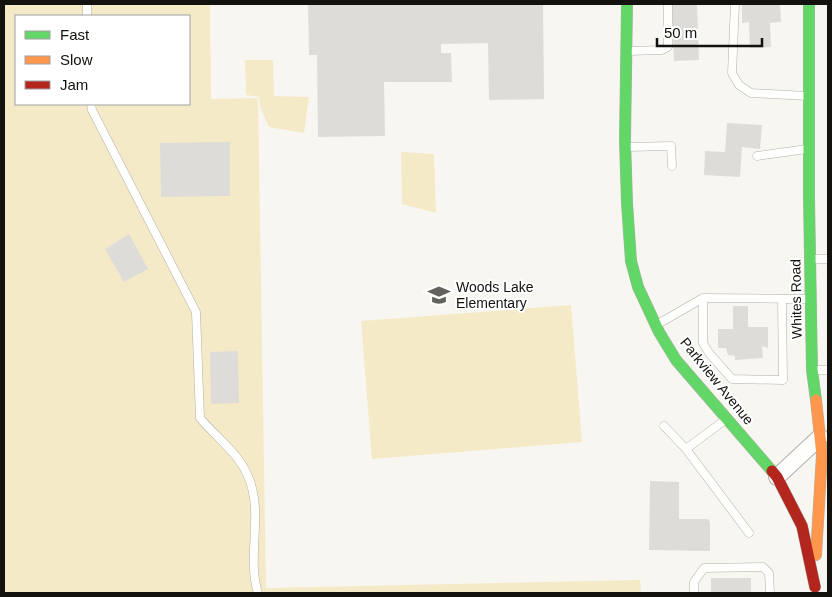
<svg xmlns="http://www.w3.org/2000/svg" width="832" height="597" font-family="Arial,sans-serif">
	<rect width="100%" height="100%" fill="#f8f6f0"/>
	<path fill="#f5eac8" fill-rule="evenodd" d="M4,4h206l1,95 47,-1 8,490 374,-8 1,13h-637zM16,16h173v88h-173z
		M245,60h28l1,36 35,1 -5,36 -35,-6 -9,-20 -1,-10 -13,-2z
		M401,152l33,2 2,59 -34,-9z
		M571,305l11,137 -210,17 -11,-138z"/>
	<path fill="#dddcd8" d="M308,4h235l1,95 -55,1 -1,-57 -47,1v9h10l1,29h-68l1,54 -67,1 -1,-82h-8z
		M672,4h25l2,56 -25,1z
		M742,4h38l1,18 -11,1 1,24 -21,1 -1,-26 -7,1z
		M727,123l35,2 -2,24 -18,-2 -2,30 -36,-2 1,-24 20,1z
		M230,142v54l-69,1 -1,-54z
		M129,234l19,35 -24,13 -19,-33z
		M733,306h15v21h20v21l-6,-2 1,12 -28,2v-4l-7,-1 -2,-7h-8v-19h15z
		M238,351l1,52 -28,1 -1,-52z
		M650,481l29,1v37h29l2,3v29l-61,-1z
		M711,578h40v15h-40z"/>
	<g fill="none" stroke-linecap="round" stroke-linejoin="round">
		<g stroke="#b0afaa" stroke-width="9">
			<path id="lane" d="M735,4l-3,69 7,12 12,8 56,3
				M87,16v-12
				M628,51l34,-1 6,-3v-43
				M91,104l1,6 104,202 4,106c16,19 37,34 47,56 18,38 -1,81 11,119
				M628,147l43,-1 1,20
				M757,156l50,-7
				M812,259h16
				M703,298v45l6,10 23,26 51,1 -1,-81
				M658,324l45,-26 106,1
				M814,370h14
				M725,420l-39,29 63,84
				M664,426l22,23
				M694,593v-11l10,-14 59,-1 6,6 1,20"/>
		</g>
		<g stroke="#b0afaa" stroke-width="18">
			<path id="street" d="M777,477l43,-40"/>
		</g>
		<g stroke="#b0afaa" stroke-width="12">
			<path id="fast" d="M627,4l-2,136 2,63 4,58 7,26 21,45 17,28 96,111
				M809,4v194l3,172 4,30"/>
		</g>
		<g stroke="#b0afaa" stroke-width="12">
			<path id="slow" d="M816,400l6,55 -6,100"/>
		</g>
		<g stroke="#b0afaa" stroke-width="12">
			<path id="jam" d="M772,471l5,6 25,49 13,61"/>
		</g>
		<use href="#lane" stroke="#fefefd" stroke-width="8"/>
		<use href="#street" stroke="#fefefd" stroke-width="16"/>
		<use href="#fast" stroke="#63d668" stroke-width="11"/>
		<use href="#slow" stroke="#ff974d" stroke-width="11"/>
		<use href="#jam" stroke="#b3261e" stroke-width="11"/>
	</g>
	<defs>
		<g id="school-bare" transform="scale(1.725)"><path d="M0-5L7-2L0 1L-7-2ZM-4 1L0 2.5L4 1V4Q0 6-4 4Z" fill="#63625d" stroke="#fff" stroke-width="2.5" paint-order="stroke"/></g>
	</defs>
	<g fill-rule="evenodd">
		<use href="#school-bare" x="439" y="295"/>
	</g>
	<g text-anchor="middle" dominant-baseline="central" stroke-width="4" stroke-linejoin="round" paint-order="stroke">
		<g font-size="14" fill="#13120e" stroke="#fff" text-anchor="start">
			<text x="456" y="287">Woods Lake<tspan x="456" dy="16">Elementary</tspan></text>
		</g>
		<g font-size="14" fill="#13120e" stroke="#fff">
			<text transform="translate(796 299) rotate(-91)">Whites Road</text>
			<text transform="translate(717 381) rotate(51)">Parkview Avenue</text>
		</g>
	</g>
	<rect width="832" height="597" fill="none" stroke="#13120e" stroke-width="10"/>
	<rect x="15" y="15" width="175" height="90" fill="#ffffff" stroke="#a1a09f"/>
	<rect x="25" y="31" width="25" height="8" fill="#63d668" stroke="#a1a09f"/>
	<text x="60" y="40" font-size="15" fill="#13120e">Fast</text>
	<rect x="25" y="56" width="25" height="8" fill="#ff974d" stroke="#a1a09f"/>
	<text x="60" y="65" font-size="15" fill="#13120e">Slow</text>
	<rect x="25" y="81" width="25" height="8" fill="#b3261e" stroke="#a1a09f"/>
	<text x="60" y="90" font-size="15" fill="#13120e">Jam</text>
	<path d="M657 38v8h105v-8" fill="none" stroke="#13120e" stroke-width="2.5"/>
	<text x="664" y="38" font-size="15" fill="#13120e" stroke="#ffffff" stroke-width="4" paint-order="stroke">50 m</text>
</svg>
